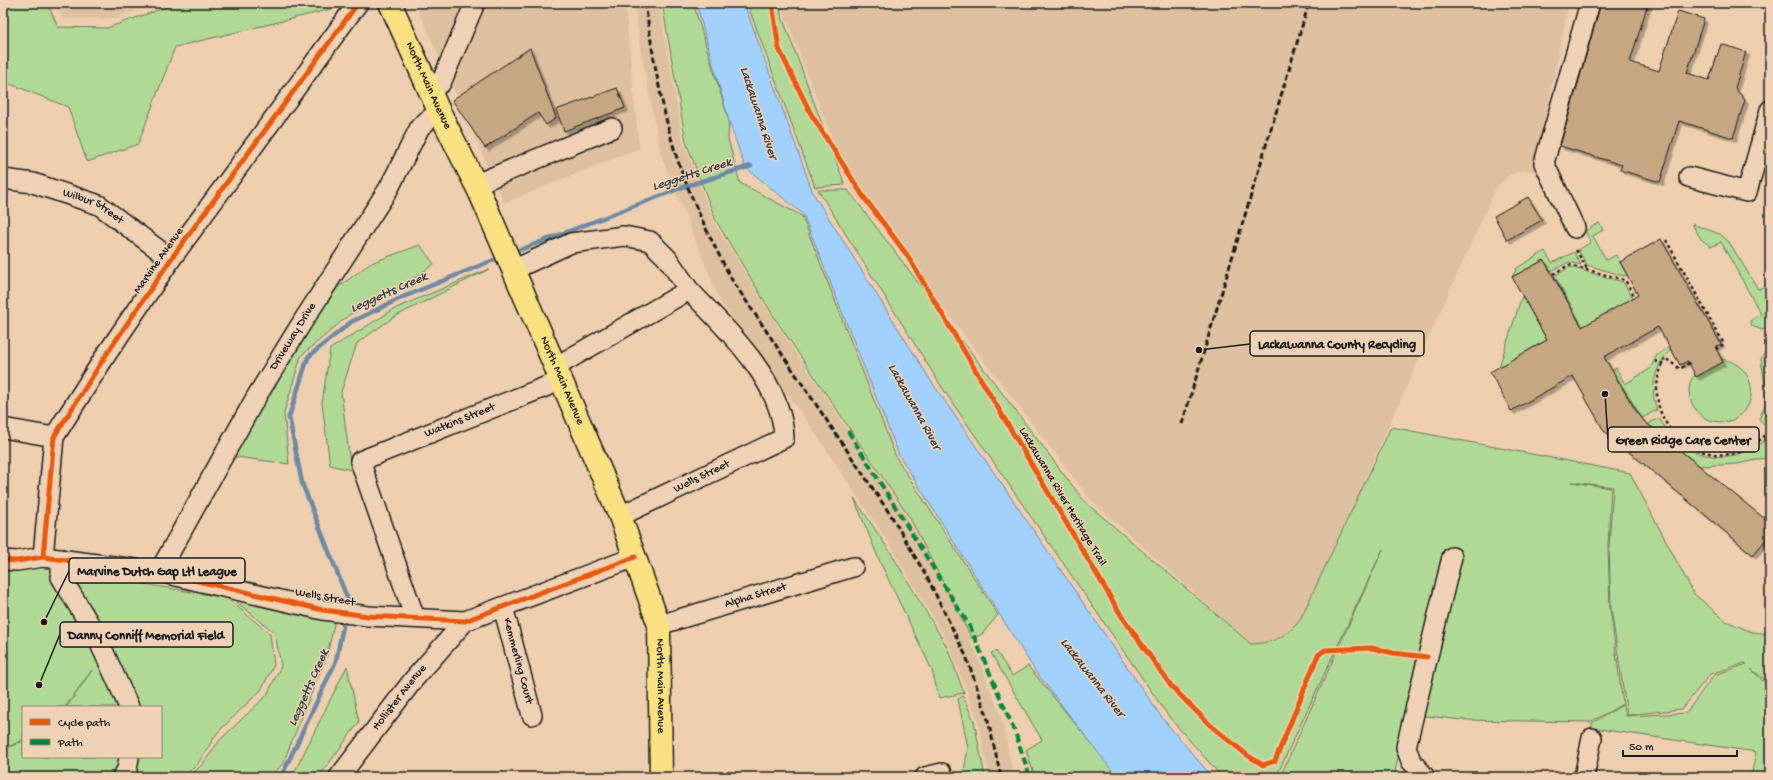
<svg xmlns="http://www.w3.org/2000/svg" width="1773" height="780" font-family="'Gochi Hand',sans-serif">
	<defs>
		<filter id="shadow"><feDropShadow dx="3.5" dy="3.5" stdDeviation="0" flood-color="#0004"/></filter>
	</defs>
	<rect width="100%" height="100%" fill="#edcfaf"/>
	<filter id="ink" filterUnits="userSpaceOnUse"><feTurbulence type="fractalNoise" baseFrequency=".025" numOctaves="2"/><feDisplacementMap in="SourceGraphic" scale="8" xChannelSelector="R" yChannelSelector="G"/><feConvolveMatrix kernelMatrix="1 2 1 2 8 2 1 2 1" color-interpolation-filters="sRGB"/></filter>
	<g filter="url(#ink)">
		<path fill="#ddc09f" d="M56,3h102l-43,15 -52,1z
			M415,3h210l14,145 -135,55z
			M634,3h25l24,138 31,81 59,97 135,200 56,105 21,50 16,43 13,60h-25l-11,-56 -28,-74 -58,-99 -83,-124 -89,-123 -58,-143 -21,-104z
			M782,3h787l-35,169 -10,-2 -14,4 -14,14 -188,417 -8,15 -9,12 -24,11 -16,1 -161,-145 -239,-311 -68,-177z"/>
		<path fill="#b0d996" stroke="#667a59" d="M3,3h44l11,24 49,1 71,-25h163l-1,4 -165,40 -37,97 -51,18 -19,-55 -65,-26z
			M662,3h31l36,118 -1,18 12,44 62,33 94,241 102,158 -16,19 -10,5 -62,-121 -136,-201 -58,-96 -30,-79z
			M747,3h33l1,11 64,171 -30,2z
			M818,190h30l236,311 167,143c22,-1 36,-7 49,-24l91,-193 239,46 64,121 32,27 26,11 18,2v50l-19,-15 19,19v89h-19l5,-25 -164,-24v-5l31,-18 3,11 60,-3 28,-38 33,-11 -2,-1 -35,11 -28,35 -55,6 -16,-107 -2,-62 4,-59 -41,-5 39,6 -3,59 2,62 13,95 -33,18 -126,-2 -57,-6 -13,63h-114l103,-228 -107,228h-54l-53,-60 -226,-328z
			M1599,223l4,7 -10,6 13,24 10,-5 11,20 -3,1 -37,-11 -9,-15 13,-8 -6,-11z
			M1692,224l28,10 9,8 29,47 12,-5v44l-8,2 -10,-4 -2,-5 11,-7 -40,-72 -10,5 -10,-8z
			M420,245l14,19 -32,23 -53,28 -48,41 -17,57 5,51 -60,-8 59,-101 50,-68 33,-24z
			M1545,251l7,12 22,-11 7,13 -12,-3 -18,9 -7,-11 -32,17 5,-9z
			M1570,267l53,15 10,16 -51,29 -28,-51z
			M489,269l-95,48 -37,26 -16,49 10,78 -21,-5 -8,-62 8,-54 66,-41z
			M1522,296l25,44 -48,27z
			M1669,347l2,3c-16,14 -22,40 -14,60l-15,8 -30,-47 4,-3 9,16 25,-15 7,-14z
			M1770,349v80h-1l-10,-10 6,-14 1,-14 -5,-32 4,-7z
			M1722,359c46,9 34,71 -9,62 -11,-2 -18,-10 -22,-20 -3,-8 -3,-20 4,-26l1,2 27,-15z
			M1659,418c5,8 10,16 17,22 27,24 68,21 94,-4v21l-32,7 -38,2 -52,-42z
			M854,498l37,55 56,94 17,46 -25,5 -7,-28 -52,-108z
			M3,564l35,2 189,32 43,36 4,31 -13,25 -44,43 -20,32 -15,12h-179v-27l20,-9v16h138v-50h-95l3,-3 23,-34 -27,37h-42v33l-20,9z
			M233,599l102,21 -8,35 -44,108 -12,14h-83l14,-12 18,-25 47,-45 14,-29 -6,-33z
			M996,651l16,25 16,-10 91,111h-84l-9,-27 16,-10 -51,-87z
			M347,666l12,56 -40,55h-27z
			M963,696l11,25 11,56h-22l5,-29 -10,-49z"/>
		<path fill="#a3d1fe" stroke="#6d89a4" d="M696,3h48l69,190 118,188 231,337 50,59h-95l-81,-105 -137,-217 -96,-241 -58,-47 -16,-46z"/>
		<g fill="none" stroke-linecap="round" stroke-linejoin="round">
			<path stroke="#6d89a4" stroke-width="4.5" d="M512,253l174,-67 65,-20
				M346,609l2,-9 -46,-117 -13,-66 19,-60 43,-35 52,-25 98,-40
				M281,777l55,-116 9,-45"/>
		</g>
		<path fill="#c6a783" stroke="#1c1c1c" filter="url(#shadow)" d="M1601,3h47l-18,59 29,9 19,-60 26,8 -17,54 22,7 12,-36 25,8 -11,36 10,12 -12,38 -54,-17 -19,61 -40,-12 2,-5 -62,-19z
			M530,48l26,70 -10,7 -8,-12 -53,35 -33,-48z
			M617,88l8,20 -61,23 -8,-21z
			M1528,197l14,23 -35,20 -13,-24z
			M1661,239l60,105 -6,3 8,15 -27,15 -8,-16 -8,4 -22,-38 -54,30 32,54 9,11 125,101v12l-17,20 -149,-124 -31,-55 -62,35 -21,-39 57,-32 -35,-63 32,-17 38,67 56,-32 -18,-33z"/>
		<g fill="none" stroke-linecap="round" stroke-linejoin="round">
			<g stroke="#1c1c1c" stroke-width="22">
				<g id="minor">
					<path d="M430,90l11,-7 34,-80"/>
					<path d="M1689,177l58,15 23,-82"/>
					<path id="s1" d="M3,179l30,4 66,22 72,54"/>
					<path d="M476,184l136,-56"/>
					<path d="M1575,228l-31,-65 46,-160"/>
					<path d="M513,270l58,-27 53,-7 26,5 17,17 22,32"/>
					<path d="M555,367l134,-77c37,38 94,92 95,148l-164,78"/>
					<path d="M3,428l51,9"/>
					<path d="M43,557l11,-120 52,-82 65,-96 187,-256"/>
					<path d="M61,559v18l35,58 33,72"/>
					<path d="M3,560l14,1 26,-4 116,15 164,38 45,6 97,5 170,-64"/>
					<path id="s2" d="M159,572l96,-173 48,-78 86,-133 31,-61 19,-16"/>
					<path id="s3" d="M503,607l29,108"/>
					<path id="s4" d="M415,618l-55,-157 200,-80"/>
					<path id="s5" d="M659,625l194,-58"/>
					<path d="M122,777l5,-7 2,-13"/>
					<path id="s6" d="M339,777l75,-98 51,-58"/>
					<path d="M925,777l17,-4 1,4"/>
					<path d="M1425,777l-14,-16 -5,-14 46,-190"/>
					<path d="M1584,777l8,-39"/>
				</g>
			</g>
			<g stroke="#1c1c1c" stroke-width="25">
				<g id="major">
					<path id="s7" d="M390,3l49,108 41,82 140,323 39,109 2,152"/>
				</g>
			</g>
			<path stroke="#1c1c1c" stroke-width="2.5" stroke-dasharray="3 3" stroke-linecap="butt" d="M1666,240l58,104 -8,5
				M1576,250l11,19
				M1553,274l16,-9 56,15 10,17
				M1655,361l8,3
				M1689,363l-9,6 -15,-11c-4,10 -8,19 -8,30 -2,40 35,71 74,66 16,-2 28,-13 39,-23"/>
			<use href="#minor" stroke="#efd2b5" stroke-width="19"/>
			<use href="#major" stroke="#f9e181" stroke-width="22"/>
			<path stroke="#1c1c1c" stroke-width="3" stroke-dasharray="6 3" stroke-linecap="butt" d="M645,3c8,52 16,105 32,155 14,42 34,82 55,122l160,237 36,62 38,77 21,60 14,61
				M1182,424l127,-421"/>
			<path stroke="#00873e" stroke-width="4" stroke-dasharray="8 4" stroke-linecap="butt" d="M848,431l122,196 45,105 15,45"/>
			<g stroke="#efd2b5" stroke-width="8">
				<path id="cycleway" d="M772,3l7,46 32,65 52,82 44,59 214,360 50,71 39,39 37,30 16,10 12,-4 43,-106 7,-5 47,-2 21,5 34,4
					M43,557l11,-120 52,-82 65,-96 187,-256
					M3,560l14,1 26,-4 116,15 164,38 45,6 97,5 170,-64"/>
			</g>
			<use href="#cycleway" stroke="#e8590c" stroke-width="5"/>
		</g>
	</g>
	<g text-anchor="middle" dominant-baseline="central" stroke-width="3" stroke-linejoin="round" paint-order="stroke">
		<g font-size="12" fill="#1c1c1c" stroke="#efd2b5">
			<text stroke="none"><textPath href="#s7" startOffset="91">North Main Avenue</textPath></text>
			<text stroke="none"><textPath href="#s1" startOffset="95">Wilbur Street</textPath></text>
			<text transform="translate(159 261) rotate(-55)">Marvine Avenue</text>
			<text stroke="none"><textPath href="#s2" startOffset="271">Driveway Drive</textPath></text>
			<text stroke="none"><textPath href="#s7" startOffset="415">North Main Avenue</textPath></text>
			<text stroke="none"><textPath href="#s4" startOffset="274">Watkins Street</textPath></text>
			<text transform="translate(702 477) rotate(-26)">Wells Street</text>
			<text transform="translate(1062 497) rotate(59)">Lackawanna River Heritage Trail</text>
			<text stroke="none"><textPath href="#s5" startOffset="101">Alpha Street</textPath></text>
			<text transform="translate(325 598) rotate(10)">Wells Street</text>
			<text stroke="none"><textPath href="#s3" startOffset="56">Kemmerling Court</textPath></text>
			<text stroke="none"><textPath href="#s7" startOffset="739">North Main Avenue</textPath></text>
			<text stroke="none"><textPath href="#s6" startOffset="100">Hollister Avenue</textPath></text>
		</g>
		<g font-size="13" font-style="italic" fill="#374049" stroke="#efd2b5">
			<text transform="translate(758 113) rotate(72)">Lackawanna River</text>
			<text transform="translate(692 175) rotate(-18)">Leggetts Creek</text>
			<text transform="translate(389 293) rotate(-24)">Leggetts Creek</text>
			<text transform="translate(914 407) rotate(61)">Lackawanna River</text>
			<text transform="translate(1092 678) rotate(52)">Lackawanna River</text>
			<text transform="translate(309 688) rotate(-66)">Leggetts Creek</text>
		</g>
	</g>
	<path fill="none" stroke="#1c1c1c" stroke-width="1.5" d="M1199 350L1250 344M1605 394L1608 439M44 622L69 571M39 685L60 634"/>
	<g fill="#1c1c1c" stroke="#efd2b5" stroke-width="1.5">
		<circle cx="1199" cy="350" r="4"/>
		<circle cx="1605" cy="394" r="4"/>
		<circle cx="44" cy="622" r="4"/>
		<circle cx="39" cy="685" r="4"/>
	</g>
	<g fill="#efd2b5" stroke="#1c1c1c" stroke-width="1.5">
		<rect x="1250" y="331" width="174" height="25" rx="4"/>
		<rect x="1608" y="427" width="151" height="25" rx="4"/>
		<rect x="69" y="558" width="176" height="25" rx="4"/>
		<rect x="60" y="622" width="173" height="25" rx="4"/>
	</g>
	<g font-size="13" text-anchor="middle" font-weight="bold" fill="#1c1c1c">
		<text x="1337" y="348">Lackawanna County Recycling</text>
		<text x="1683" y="444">Green Ridge Care Center</text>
		<text x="157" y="575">Marvine Dutch Gap Ltl League</text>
		<text x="146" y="639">Danny Conniff Memorial Field</text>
	</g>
	<rect width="1773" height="780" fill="none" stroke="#efd2b5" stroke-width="16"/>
	<rect x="8" y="8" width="1757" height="764" fill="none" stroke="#1c1c1c" stroke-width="1.5" filter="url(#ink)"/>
	<rect x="22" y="706" width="140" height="52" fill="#efd2b5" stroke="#9b8978"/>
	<rect x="30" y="719" width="20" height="6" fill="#e8590c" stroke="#9b8978"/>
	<text x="58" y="726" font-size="12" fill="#1c1c1c">Cycle path</text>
	<rect x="30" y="739" width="20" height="6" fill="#00873e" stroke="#9b8978"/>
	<text x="58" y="746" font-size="12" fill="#1c1c1c">Path</text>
	<path d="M1623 750v6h114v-6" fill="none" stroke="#1c1c1c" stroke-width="2"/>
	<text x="1629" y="750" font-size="12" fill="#1c1c1c" stroke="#efd2b5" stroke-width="3" paint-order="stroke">50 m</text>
</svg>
